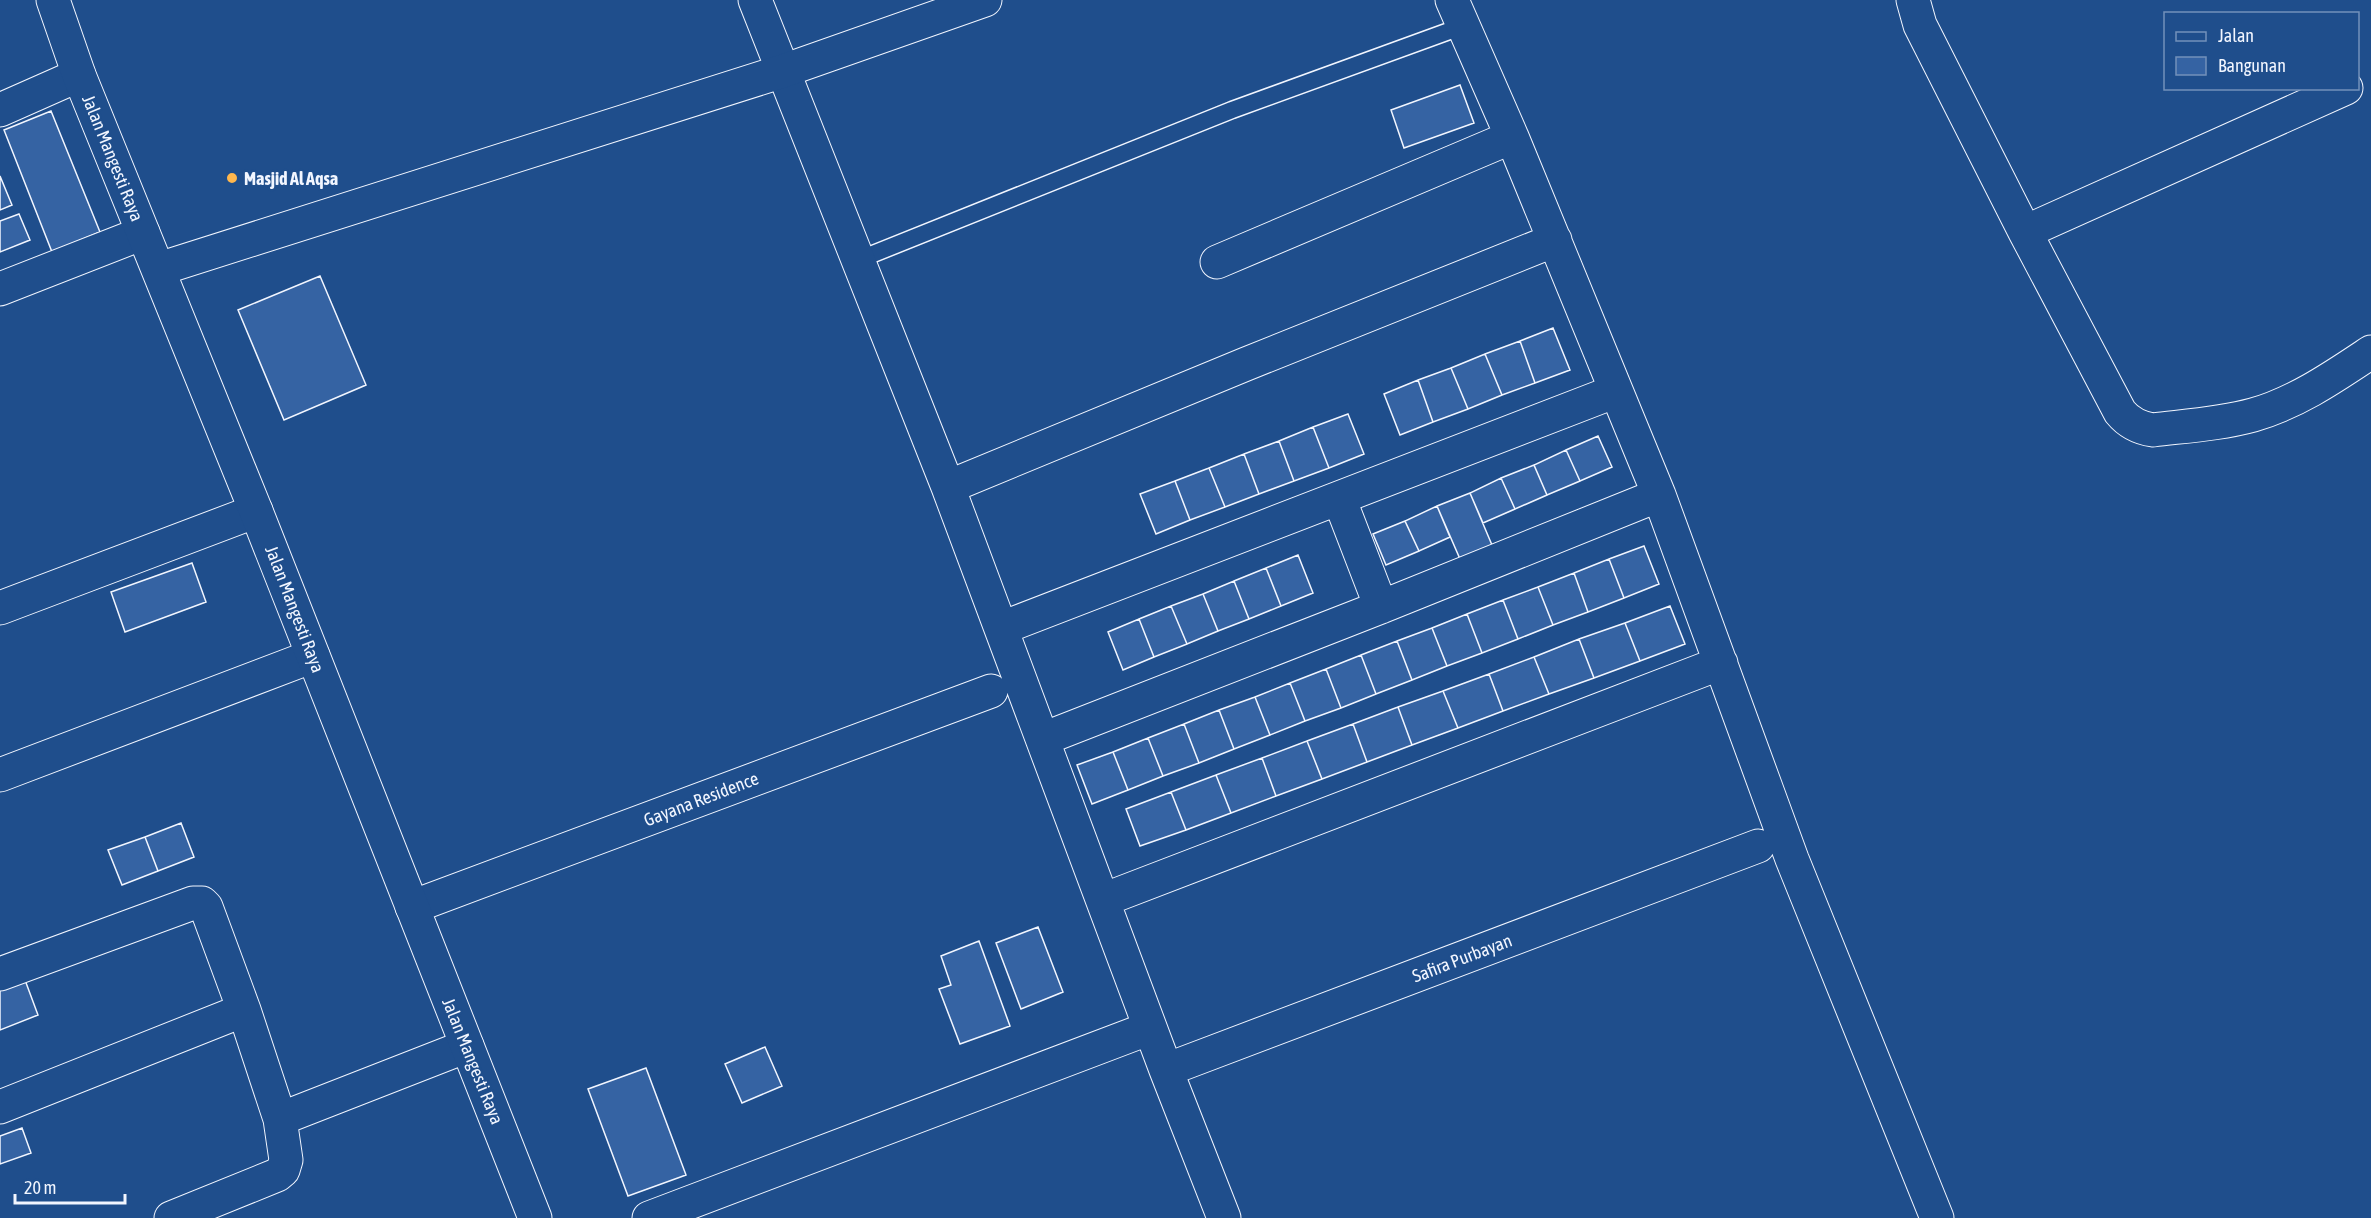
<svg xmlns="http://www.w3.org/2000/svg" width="2371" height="1218" font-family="'Asap Condensed',sans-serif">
	<rect width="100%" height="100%" fill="#1f4e8c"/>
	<path fill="#3563a3" stroke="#f2f6ff" stroke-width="1.5" d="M1460,85l14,38 -70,25 -13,-38z
		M51,111l49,121 -48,20 -48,-122z
		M0,176l12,29 -12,5z
		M19,214l11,26 -30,12v-31z
		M320,276l46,109 -82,35 -46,-110z
		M1553,328l17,42 -35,13 -15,-42z
		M1520,341l15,42 -33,12 -17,-41z
		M1485,354l17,41 -34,14 -17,-41z
		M1451,368l17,41 -35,13 -15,-42z
		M1418,380l15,42 -33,13 -16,-41z
		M1348,414l16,40 -35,14 -16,-41z
		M1313,427l16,41 -35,13 -15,-40z
		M1598,436l14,31 -32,14 -14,-31z
		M1279,441l15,40 -35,13 -15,-40z
		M1566,450l14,31 -33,14 -13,-30z
		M1244,454l15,40 -34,13 -16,-39z
		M1534,465l13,30 -32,14 -14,-31z
		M1209,468l16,39 -35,13 -15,-39z
		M1501,478l14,31 -32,14 -13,-30z
		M1175,481l15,39 -34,14 -16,-40z
		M1470,493l22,52 -32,14 -23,-53z
		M1437,506l13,31 -31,14 -14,-30z
		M1405,521l14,30 -33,14 -13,-31z
		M1644,546l15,38 -35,14 -15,-39z
		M1298,555l15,38 -32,13 -15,-38z
		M1609,559l15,39 -36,14 -14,-39z
		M192,563l14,39 -81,30 -14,-40z
		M1266,568l15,38 -32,13 -15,-38z
		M1574,573l14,39 -35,13 -15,-38z
		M1234,581l15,38 -31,12 -15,-37z
		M1538,587l15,38 -35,14 -15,-39z
		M1203,594l15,37 -31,13 -16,-38z
		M1503,600l15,39 -36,14 -15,-39z
		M1171,606l16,38 -33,13 -15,-38z
		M1670,606l15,38 -45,17 -15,-38z
		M1467,614l15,39 -35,13 -15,-38z
		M1139,619l15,38 -31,13 -15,-38z
		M1625,623l15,38 -46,17 -15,-39z
		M1432,628l15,38 -35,14 -15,-39z
		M1579,639l15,39 -45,16 -15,-37z
		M1397,641l15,39 -36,14 -15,-39z
		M1361,655l15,39 -35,14 -15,-39z
		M1534,657l15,37 -46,17 -14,-37z
		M1326,669l15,39 -36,13 -15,-38z
		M1489,674l14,37 -45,17 -15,-37z
		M1290,683l15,38 -35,14 -15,-38z
		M1443,691l15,37 -46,17 -14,-38z
		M1255,697l15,38 -36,14 -15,-39z
		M1398,707l14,38 -45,17 -14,-38z
		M1219,710l15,39 -35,14 -15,-39z
		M1184,724l15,39 -36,13 -15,-38z
		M1353,724l14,38 -45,17 -15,-38z
		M1148,738l15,38 -35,14 -15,-38z
		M1307,741l15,38 -46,17 -14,-38z
		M1113,752l15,38 -36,14 -15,-39z
		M1262,758l14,38 -45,17 -15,-38z
		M1216,775l15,38 -45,17 -15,-38z
		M1171,792l15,38 -46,16 -14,-37z
		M181,823l13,34 -36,14 -13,-34z
		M145,837l13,34 -36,14 -14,-35z
		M1038,927l25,65 -42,17 -25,-66z
		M979,941l31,85 -50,18 -21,-55 12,-4 -10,-29z
		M25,980l13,35 -38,15v-40z
		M765,1047l17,39 -40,17 -17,-39z
		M646,1068l40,107 -58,21 -40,-107z
		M22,1128l9,25 -31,11v-28z"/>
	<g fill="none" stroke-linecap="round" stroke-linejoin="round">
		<g stroke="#f2f6ff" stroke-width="19">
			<path id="lane" d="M858,260l374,-150 231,-84"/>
		</g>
		<g stroke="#f2f6ff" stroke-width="35">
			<path id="street" d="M755,0l193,487 218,583 58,148
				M1452,0l60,137 147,358 133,364 145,359
				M1913,0l7,25 105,207 95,180c9,11 19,16 33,18 33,-4 67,-6 100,-15 43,-12 82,-39 118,-63
				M0,110l79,-35
				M2025,232l321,-144
				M1217,262l295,-125
				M0,289l143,-56
				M948,487l298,-123 309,-124
				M1339,498l42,109
				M0,608l256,-97
				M1002,628l614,-237
				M1043,739l338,-132 278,-112
				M0,775l313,-119
				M1103,900l618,-237
				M412,907l579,-216
				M0,974l193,-71h9l4,4 38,103 36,109 6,41 -3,10 -6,5 -106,43
				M1166,1070l592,-224
				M0,1107l244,-97
				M280,1119l187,-73
				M649,1218l501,-190"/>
		</g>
		<g stroke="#f2f6ff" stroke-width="35">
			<path id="secondary" d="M53,0l26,75 177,436 279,707
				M159,269l624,-198 202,-71"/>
		</g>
		<use href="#lane" stroke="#1f4e8c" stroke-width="16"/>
		<use href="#street" stroke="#1f4e8c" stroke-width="33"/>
		<use href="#secondary" stroke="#1f4e8c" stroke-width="33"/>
	</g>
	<circle fill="#ffb74d" stroke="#1f4e8c" stroke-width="2" cx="232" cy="178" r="6"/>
	<g text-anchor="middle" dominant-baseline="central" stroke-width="4.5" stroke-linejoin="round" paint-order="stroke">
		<g font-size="18" fill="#f2f6ff" stroke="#1f4e8c">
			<text transform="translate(113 158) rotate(68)">Jalan Mangesti Raya</text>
			<text transform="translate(295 609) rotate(69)">Jalan Mangesti Raya</text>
			<text transform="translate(701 799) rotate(-21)">Gayana Residence</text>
			<text transform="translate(1462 958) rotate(-21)">Safira Purbayan</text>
			<text transform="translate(473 1061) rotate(68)">Jalan Mangesti Raya</text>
		</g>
		<g font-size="18" font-weight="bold" fill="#f2f6ff" stroke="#1f4e8c" text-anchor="start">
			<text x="244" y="178">Masjid Al Aqsa</text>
		</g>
	</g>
	<rect x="2164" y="12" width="195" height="78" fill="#1f4e8c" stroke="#7391ba" stroke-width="1.5"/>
	<rect x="2176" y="32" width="30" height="9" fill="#1f4e8c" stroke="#7391ba" stroke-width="1.5"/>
	<text x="2218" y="42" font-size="18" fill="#f2f6ff">Jalan</text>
	<rect x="2176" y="57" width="30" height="18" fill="#3563a3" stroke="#7391ba" stroke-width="1.5"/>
	<text x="2218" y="72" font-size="18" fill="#f2f6ff">Bangunan</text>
	<path d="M15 1194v9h110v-9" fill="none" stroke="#f2f6ff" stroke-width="3"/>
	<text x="24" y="1194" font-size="18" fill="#f2f6ff" stroke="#1f4e8c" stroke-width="4.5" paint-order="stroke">20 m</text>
</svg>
